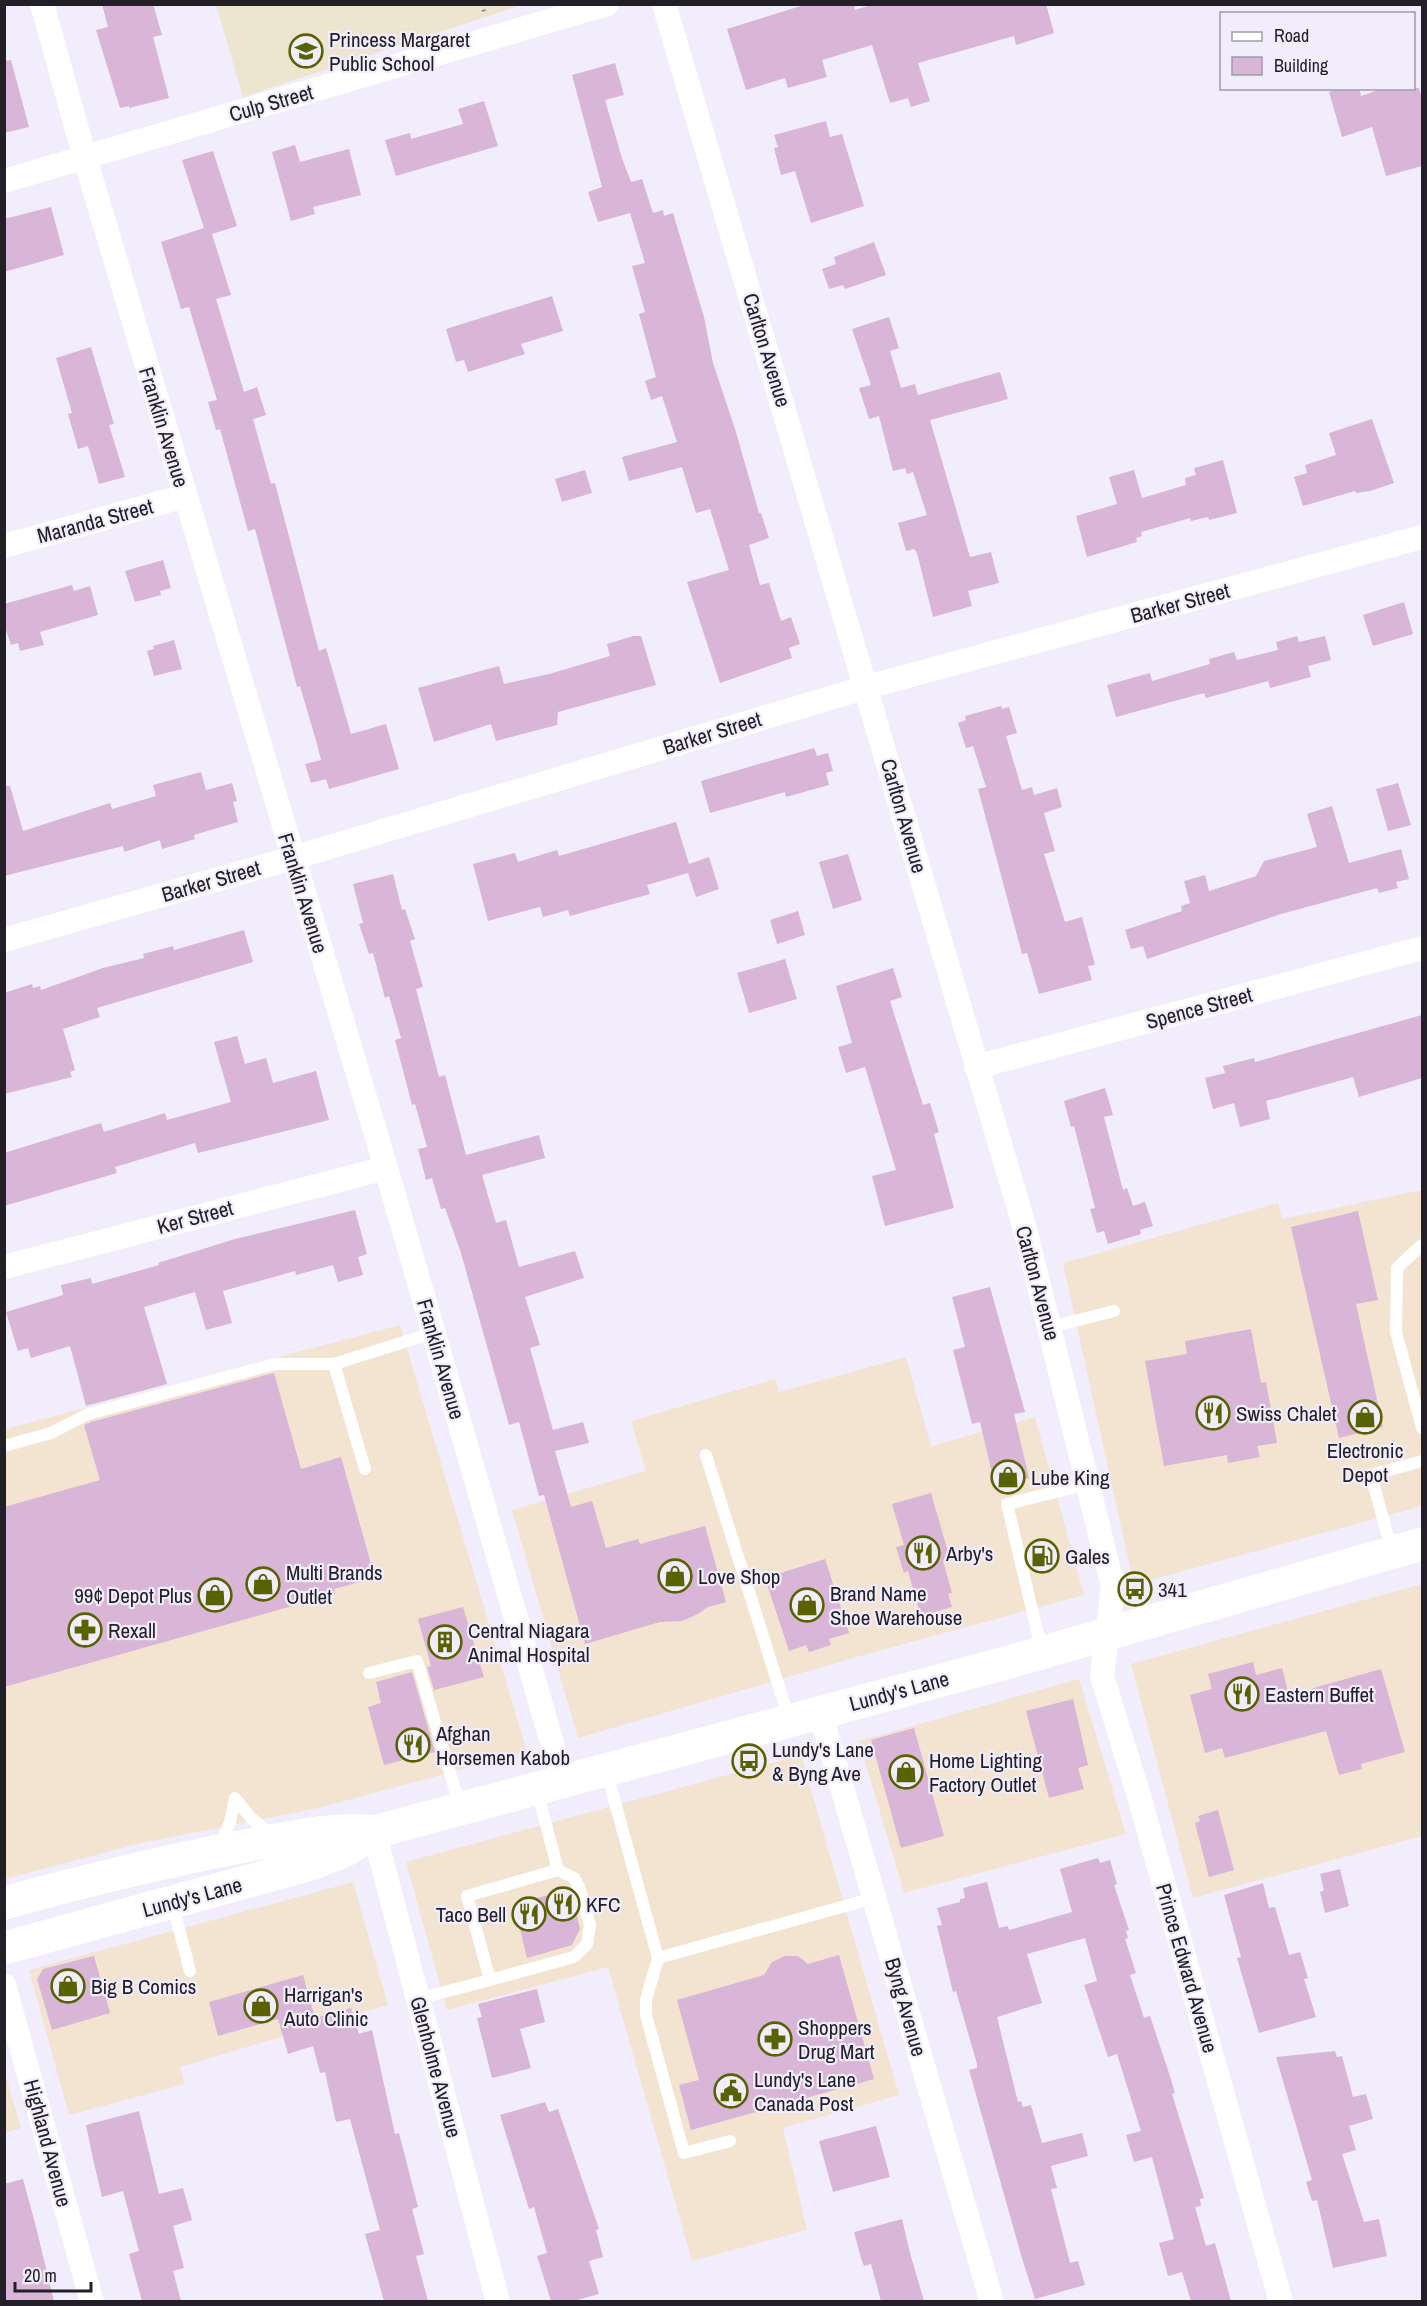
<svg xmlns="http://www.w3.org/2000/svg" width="1427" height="2306" font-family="'Archivo Narrow',sans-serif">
	<rect width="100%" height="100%" fill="#f2edfd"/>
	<path fill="#f3e3d1" d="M1422,1190v316l-283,77 -8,-11 -68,-309 215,-60 4,16z
		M400,1325l127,427 -209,56 -177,35 -136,36v-450z
		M906,1357l25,89 104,-29 49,178 -224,61 -282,82 -66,-228 134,-39 -15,-50 144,-42 4,13z
		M1422,1584v252l-229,62 -62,-234z
		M1079,1679l47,155 -222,59 -45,-152z
		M801,1755l98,340 -116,33 24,102 -115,31 -84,-294 -161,43 -41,-148z
		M353,1882l35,123 -208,62 5,17 -116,31 -40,-145z
		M4,2070l17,58 -16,5h-1z"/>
	<path fill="#eee5d0" d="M216,5v-1l306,1 -279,92z"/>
	<path fill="#d9b5d7" d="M102,4h51l9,31 -9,2 16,61 -40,10v-2l-9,2 -24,-78 12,-3z
		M807,4h47l1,6 19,-6h172l8,29 -38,12 -2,-9 -96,27 12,38 -19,6 -3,-9 -18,5 -18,-58 -50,15 5,17 -39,11 -3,-10 -39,12 -19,-61z
		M11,60l18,67 -25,6v-72z
		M615,63l9,32 -19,5 17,58 9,24 11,-3 11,34 10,-3 1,6 9,-3 31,104 9,46 23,69 23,81h2l8,25 -20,7 11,40 9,-2 12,38 10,-4 9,27 -11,4 3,10 -72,25 -33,-101 42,-12 -19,-61 -14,4 -14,-46 -53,14 -7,-24 55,-15 -15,-46 -11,4 -6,-19 11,-4 -17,-63 6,-2 -13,-46 13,-3 -15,-50 -32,9 -10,-30 14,-5 -30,-112z
		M1342,88h17l2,8 23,-8h35l3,11v67l-36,10 -14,-49 -30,10 -13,-45z
		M484,101l14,45 -102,30 -11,-36 25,-7 1,6 52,-15 -5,-15z
		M826,121l4,16 12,-3 22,72 -53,17 -16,-52 -14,4 -7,-27 4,-1 -4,-12z
		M295,145l5,17 49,-13 12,46 -48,12 2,7 -24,7 -19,-69z
		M213,151l24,75 -25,8 19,61 -15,4 28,93 13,-5 9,28 -13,4 18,65 4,-1 44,168 7,-3 25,86 35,-10 13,45 -70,20 -3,-10 -15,4 -6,-19 16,-4 -4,-16 -17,-58 -3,1 -42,-158 -7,2 -28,-102 -4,1 -8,-28 9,-2 -28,-93 -8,2 -20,-67 43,-14 -22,-68z
		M51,207l13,48 -60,17v-53z
		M874,242l12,33 -41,14 -2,-4 -14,4 -7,-20 14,-5 -2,-7z
		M552,296l11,35 -42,13 4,10 -57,18 -4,-12 -8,2 -10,-33z
		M889,317l10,31 -9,3 11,37 14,-4 3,11 82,-23 8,27 -78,21 40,137 21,-5 8,31 -31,8 4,15 -39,11 -16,-64 -3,-4 -8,2 -8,-28 29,-8 -14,-43 -6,2 -2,-6 -12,3 -14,-55 -10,3 -10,-31 12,-3 -19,-56z
		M91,347l23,77 -5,1 16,52 -26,7 -11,-38 -10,3 -10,-35 4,-1 -16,-55z
		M1372,419l22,64 -24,8 -14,2 -1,-2 -52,15 -9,-29 13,-4 -2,-8 31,-10 -7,-22z
		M1223,460l14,53 -28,7 -1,-3 -17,4 -1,-3 -49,14 1,4 -6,2 1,4 -50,15 -11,-41 41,-12 -8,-27 25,-7 8,28 44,-13 -1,-7 11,-3 -2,-7z
		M585,470l7,23 -30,9 -7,-23z
		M163,560l8,28 -11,3 1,4 -26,7 -10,-31z
		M72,585l2,6 16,-5 8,29 -58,17 4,13 -24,6 -2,-8 -7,2 -7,-21v-20z
		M1404,602l9,32 -40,12 -10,-31z
		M633,636h8l15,49 -98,27 -1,13 -61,16 -5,-17 -57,18 -16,-54 81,-22 5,18 45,-10 61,-18 -3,-12z
		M1297,636l2,6 26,-6 6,24 -23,6 3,11 -41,11 -2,-7 -62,17 -2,-5 -88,24 -9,-32 43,-12 2,8 58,-17 -1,-5 25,-7 3,8 41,-10 -2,-8z
		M174,640l8,29 -28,7 -7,-25 7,-2 -1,-3z
		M1001,706l1,3 7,-2 8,26 -11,3 16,54 10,-3 2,8 23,-7 5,19 -18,6 11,38 -11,3 21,68 17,-5 13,48 -7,1 4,14 -53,14 -12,-41 -5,1 -44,-165 8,-2 -13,-41 -7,2 -8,-25 8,-3 -1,-4z
		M814,748l3,8 11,-3 5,18 -7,2 3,12 -43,12 -1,-5 -75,21 -9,-32z
		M201,772l5,18 26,-7 5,18 -4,1 5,20 -44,13 1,4 -33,10 -2,-9 -36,12 -1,-6 -119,30v-90h6l13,45 87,-28 2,6 44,-13 -3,-11z
		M1398,783l13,42 -23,6 -12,-42z
		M1332,806l17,57 52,-14 8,30 -13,3 2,6 -19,5 -2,-5 -96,26 -134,45 -4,-13 -12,3 -6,-19 57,-19 -1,-5 9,-3 -6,-22 21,-6 4,16 47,-15 8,-15 53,-14 -10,-33z
		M676,822l13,42 20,-7 10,32 -23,8 -8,-24 -41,12 3,9 -80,22 -2,-6 -25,7 -3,-10 -52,14 -15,-57 42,-11 3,9 39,-12 2,6z
		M848,854l14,46 -29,9 -14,-47z
		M393,874l9,36 3,-1 10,30 -5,2 13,46 -7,2 23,88 6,-2 21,80 73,-20 6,23 -63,17 14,48 10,-3 13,47 56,-16 9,27 -59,19 15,48 -10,3 23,82 30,-8 6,21 -34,8 16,56 21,-6 14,47 32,-9 2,5 65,-18 21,76 -18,5 -12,8 -14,6 -22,1 -75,22 -41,-149 -5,1 -20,-74 -10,3 -48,-172 -16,-45 -4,1 -9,-31 -6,2 -8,-31 9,-2 -12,-43 -3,1 -17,-65 6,-2 -12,-42 -4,2 -12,-45 -4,1 -10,-30 4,-1 -10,-39z
		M798,911l7,24 -28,9 -7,-24z
		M244,930l9,32 -156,46 3,9 -37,12 12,41 -5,2 2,5 -68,17v-101l28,-9 1,4 7,-2 1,4 62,-22 41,-10 -1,-4 30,-8 1,4z
		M785,959l12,40 -48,14 -12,-40z
		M893,968l9,29 -12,4 33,104 7,-2 9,29 -5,2 20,74 -69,18 -13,-50 24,-6 -31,-103 -19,6 -8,-26 14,-4 -16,-57z
		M1422,1015v63l-63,19 -6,-20 -87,24 4,18 -30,8 -6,-24 -21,6 -8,-31 20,-5 -2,-7 31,-8 1,4z
		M237,1036l8,28 21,-6 7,25 43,-12 13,49 -131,33 -3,-10 -80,24 2,6 -113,33v-53l97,-30 3,9 61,-19 2,7 64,-18 -17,-60z
		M1105,1088l8,27 -9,2 19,73 4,-2 6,18 12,-4 8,24 -13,4 1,4 -33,10 -4,-13 -7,2 -7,-24 5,-1 -21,-82 -3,1 -7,-26z
		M355,1210l12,44 -9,3 5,18 -25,7 -5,-17 -37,10 -1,-4 -72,20 9,32 -26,7 -11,-38 -51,15 23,77 -81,22 -16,-60 -39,12 -3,-10 -10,3 -12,-39 57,-17 -2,-10 30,-7 1,6 67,-19 -1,-2 77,-24z
		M1358,1211l20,89 -22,4 27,123 -44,11 -48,-211z
		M990,1287l35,125 -11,2 15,64 -34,8 -15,-64 -8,2 -19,-74 12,-3 -13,-50z
		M1251,1329l10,54 5,-1 11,61 -20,3 3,11 -32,6 -1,-8 -63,11 -19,-105 42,-7 -2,-13z
		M274,1373l27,96 40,-12 34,121 -41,11 1,5 -331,93v-180l96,-27 -16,-55 7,-3z
		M931,1493l19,66 -7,2 9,32 -4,1 4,13 -31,9 -13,-45 -4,2 -8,-26 8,-2 -12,-41z
		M825,1559l24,74 -20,6 2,6 -22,7 -3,-7 -17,6 -24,-73z
		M463,1607l21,70 -50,13 -7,-23 4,-1 -13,-47z
		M1253,1662l3,13 26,-7 7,27 92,-26 24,83 -44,12 1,5 -23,6 -13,-44 -101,27 -3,-10 -17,5 -15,-58 22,-6 -4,-15z
		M412,1672l23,80 -51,13 -16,-58 13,-4 -5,-21z
		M1073,1699l15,66 -10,3 6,21 -35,9 -23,-87z
		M914,1728l30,108 -43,12 -30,-108z
		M1218,1810l16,60 -25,7 -14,-54 5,-2 -2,-5z
		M1098,1858l2,5 10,-3 7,24 -3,1 15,45 -3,1 2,7 -3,1 11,34 -6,2 14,43 6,-2 18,54 7,23 -3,1 32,104 -4,1 1,7 -6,1 11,39 9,-3 16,58h-40l-9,-29 -14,4 -9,-33 15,-4 -22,-82 -18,5 -8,-27 15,-4 -24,-77 -9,3 -24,-72 13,-4 -12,-43 -58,16 15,49 -45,14 21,85 3,-1 2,6 8,-2 11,38 40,-10 6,23 -37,10 6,22 -6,1 19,74 8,-2 7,24 -50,14 -14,-44 -52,-185 8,-2v-4l-21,-73 -3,1 -16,-66 5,-1 -5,-17 23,-6v-3l5,-1 -2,-10 24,-6 12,46 9,-2 1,4 63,-18 -12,-43z
		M1340,1869l9,37 -24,7 -5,-21 4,-2 -4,-16z
		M1263,1883l6,25 6,-1 14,48 11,-3 8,26 -4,1 12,38 -57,16 -22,-75 4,-1 -17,-62z
		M571,1889l9,40 -8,16 -45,13 -13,-54z
		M839,1955l35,124 -183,51 -12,-45 20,-5 -22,-80 87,-25 8,-13 13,-6h13l10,8z
		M94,1956l16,57 -58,17 -15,-51 6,-10z
		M303,1975l12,43 36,-10 8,26 13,-4 23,104 4,-1 19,74 -6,2 12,45 -8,2 12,45h-44l-19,-67 15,-4 -30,-111 -14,3 -11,-50 -5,1 -7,-27 -25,8 -10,-35 -60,17 -9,-34z
		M537,1989l8,33 -25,7 11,39 -39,10 -15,-60 5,-1 -4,-13z
		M1335,2051l2,6 5,-1 11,41 13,-3 7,25 -24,7 7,24 -14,4 22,68 15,-3 8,37 -54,12 -16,-68 -5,1 -6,-19 6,-2 -36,-123z
		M545,2102l4,10 9,-3 41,120 -3,1 7,27 -14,4 10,33 -25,7h-23l-14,-45 10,-3 -13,-46 -5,2 -29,-94z
		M139,2111l20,83 24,-6 9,32 -19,6 11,42 -11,3 8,30h-39l-13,-47 10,-3 -16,-60 -21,6 -9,-38 -7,-34z
		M876,2126l14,51 -57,15 -14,-51z
		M23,2179l13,48 18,74h-50v-117z
		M902,2219l8,34 14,48h-43l-10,-37 -7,2 -3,-8 -7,-26z"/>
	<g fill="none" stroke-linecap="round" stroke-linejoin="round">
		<path stroke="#817d88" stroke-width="4" stroke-dasharray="1.5 4.5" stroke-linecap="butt" d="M482,4l3,11"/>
		<path stroke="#fff" stroke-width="12" d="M1422,1245l-25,23 -1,64 26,96
			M1051,1327l63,-16
			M4,1446l47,-13 37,-19 187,-50h59
			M706,1455l83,264
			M365,1469l-31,-105 99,-31
			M1392,1552l-21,-77 51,-14
			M1042,1652l-35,-148 81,-20
			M369,1673l48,-12 43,146
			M606,1770l52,188 216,-60
			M220,1846l10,-24 5,-24 16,20 22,18
			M172,1902l18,69
			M658,1958l-12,42v15l38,138 46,-12
			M490,1980l84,-23 13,-13 3,-19 -11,-38 -5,-9 -16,-8
			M418,1999l72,-19 -23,-84 91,-26 -21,-79"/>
		<path stroke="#fff" stroke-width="24" d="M42,4l43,154 301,1010 177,613
			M664,4l361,1225 88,358 -11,89 37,120 142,506
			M4,181l603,-177
			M4,546l181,-50
			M4,940l289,-82 574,-171 555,-150
			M976,1067l446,-119
			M4,1267l382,-99
			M820,1712l172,590
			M374,1832l124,470
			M4,1985l88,317"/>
		<path stroke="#fff" stroke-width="33" d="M4,1903c84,-23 167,-43 251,-59 39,-7 79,-17 119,-12
			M4,1948l307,-84 33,-13 30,-19 628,-168 420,-120"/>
	</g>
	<defs>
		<g id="school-ring" transform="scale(1.725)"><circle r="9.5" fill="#f2edfd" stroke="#586200" stroke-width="1.5"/><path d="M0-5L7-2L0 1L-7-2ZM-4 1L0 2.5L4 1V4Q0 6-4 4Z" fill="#586200"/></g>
		<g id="restaurant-ring" transform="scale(1.725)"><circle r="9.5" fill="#f2edfd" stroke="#586200" stroke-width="1.5"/><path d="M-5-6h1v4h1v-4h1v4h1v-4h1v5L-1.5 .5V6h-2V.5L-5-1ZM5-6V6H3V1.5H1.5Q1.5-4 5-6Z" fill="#586200"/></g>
		<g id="shop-ring" transform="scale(1.725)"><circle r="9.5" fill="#f2edfd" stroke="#586200" stroke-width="1.5"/><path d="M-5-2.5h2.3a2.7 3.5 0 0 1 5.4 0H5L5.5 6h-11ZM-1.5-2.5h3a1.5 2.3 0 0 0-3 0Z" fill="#586200"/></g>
		<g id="fuel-ring" transform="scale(1.725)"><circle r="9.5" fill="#f2edfd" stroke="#586200" stroke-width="1.5"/><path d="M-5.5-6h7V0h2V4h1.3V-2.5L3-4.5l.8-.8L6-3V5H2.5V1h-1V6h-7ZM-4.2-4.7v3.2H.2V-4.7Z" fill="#586200"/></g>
		<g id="bus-ring" transform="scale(1.725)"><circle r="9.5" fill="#f2edfd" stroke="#586200" stroke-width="1.5"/><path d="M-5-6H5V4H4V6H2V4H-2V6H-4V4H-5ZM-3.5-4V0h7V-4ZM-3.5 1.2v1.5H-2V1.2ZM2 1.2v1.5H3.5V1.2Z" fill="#586200"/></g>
		<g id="pharmacy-ring" transform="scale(1.725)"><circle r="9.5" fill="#f2edfd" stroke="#586200" stroke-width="1.5"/><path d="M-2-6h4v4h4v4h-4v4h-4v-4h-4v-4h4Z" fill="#586200"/></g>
		<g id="building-ring" transform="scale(1.725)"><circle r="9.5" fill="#f2edfd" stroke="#586200" stroke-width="1.5"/><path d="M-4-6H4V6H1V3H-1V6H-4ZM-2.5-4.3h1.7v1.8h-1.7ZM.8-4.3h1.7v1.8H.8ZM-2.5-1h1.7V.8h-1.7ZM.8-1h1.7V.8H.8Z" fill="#586200"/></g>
		<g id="civic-ring" transform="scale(1.725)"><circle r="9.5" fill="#f2edfd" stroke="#586200" stroke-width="1.5"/><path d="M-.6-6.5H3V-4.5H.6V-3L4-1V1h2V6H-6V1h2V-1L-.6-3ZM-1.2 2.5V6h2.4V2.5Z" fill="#586200"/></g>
	</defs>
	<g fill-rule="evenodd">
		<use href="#school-ring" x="306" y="51"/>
		<use href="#restaurant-ring" x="1213" y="1413"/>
		<use href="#shop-ring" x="1365" y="1417"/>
		<use href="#shop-ring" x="1008" y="1477"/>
		<use href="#restaurant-ring" x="923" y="1553"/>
		<use href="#fuel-ring" x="1042" y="1556"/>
		<use href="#shop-ring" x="675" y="1576"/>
		<use href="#shop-ring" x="263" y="1584"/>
		<use href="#bus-ring" x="1135" y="1589"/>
		<use href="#shop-ring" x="215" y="1595"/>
		<use href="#shop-ring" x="807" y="1605"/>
		<use href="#pharmacy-ring" x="85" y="1630"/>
		<use href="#building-ring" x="445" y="1642"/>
		<use href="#restaurant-ring" x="1242" y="1694"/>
		<use href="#restaurant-ring" x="413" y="1745"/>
		<use href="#bus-ring" x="749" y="1761"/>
		<use href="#shop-ring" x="906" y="1772"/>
		<use href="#restaurant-ring" x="563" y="1904"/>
		<use href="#restaurant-ring" x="529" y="1914"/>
		<use href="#shop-ring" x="68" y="1986"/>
		<use href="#shop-ring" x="261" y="2006"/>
		<use href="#pharmacy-ring" x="775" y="2039"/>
		<use href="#civic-ring" x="731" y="2091"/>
	</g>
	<g text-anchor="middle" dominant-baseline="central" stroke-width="4.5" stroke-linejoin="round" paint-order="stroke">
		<g font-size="21" fill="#222026" stroke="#f2edfd" text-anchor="start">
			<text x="329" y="39">Princess Margaret<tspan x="329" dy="24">Public School</tspan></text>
			<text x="1236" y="1413">Swiss Chalet</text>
			<text x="1365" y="1450" text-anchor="middle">Electronic<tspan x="1365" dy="24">Depot</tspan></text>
			<text x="1031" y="1477">Lube King</text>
			<text x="946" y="1553">Arby's</text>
			<text x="1065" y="1556">Gales</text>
			<text x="286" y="1572">Multi Brands<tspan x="286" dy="24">Outlet</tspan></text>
			<text x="698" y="1576">Love Shop</text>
			<text x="1158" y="1589">341</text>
			<text x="830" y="1593">Brand Name<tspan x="830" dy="24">Shoe Warehouse</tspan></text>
			<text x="192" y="1595" text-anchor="end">99¢ Depot Plus</text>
			<text x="108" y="1630">Rexall</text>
			<text x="468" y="1630">Central Niagara<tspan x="468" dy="24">Animal Hospital</tspan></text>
			<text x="1265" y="1694">Eastern Buffet</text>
			<text x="436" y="1733">Afghan<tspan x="436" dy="24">Horsemen Kabob</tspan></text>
			<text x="772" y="1749">Lundy's Lane<tspan x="772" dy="24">&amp; Byng Ave</tspan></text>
			<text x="929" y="1760">Home Lighting<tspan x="929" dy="24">Factory Outlet</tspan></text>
			<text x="586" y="1904">KFC</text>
			<text x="506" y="1914" text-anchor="end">Taco Bell</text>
			<text x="91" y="1986">Big B Comics</text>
			<text x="284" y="1994">Harrigan's<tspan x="284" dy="24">Auto Clinic</tspan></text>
			<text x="798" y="2027">Shoppers<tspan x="798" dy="24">Drug Mart</tspan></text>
			<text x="754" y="2079">Lundy's Lane<tspan x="754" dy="24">Canada Post</tspan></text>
		</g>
		<g font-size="21" fill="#222026" stroke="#f2edfd">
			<text transform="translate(271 103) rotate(-16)">Culp Street</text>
			<text transform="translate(767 350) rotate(73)">Carlton Avenue</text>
			<text transform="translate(164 427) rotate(73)">Franklin Avenue</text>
			<text transform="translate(95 521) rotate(-15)">Maranda Street</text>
			<text transform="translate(1180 603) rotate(-15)">Barker Street</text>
			<text transform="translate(712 733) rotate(-17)">Barker Street</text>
			<text transform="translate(904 816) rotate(74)">Carlton Avenue</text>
			<text transform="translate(211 881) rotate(-16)">Barker Street</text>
			<text transform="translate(303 893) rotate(73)">Franklin Avenue</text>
			<text transform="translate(1199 1008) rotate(-15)">Spence Street</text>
			<text transform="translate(195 1217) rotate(-15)">Ker Street</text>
			<text transform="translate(1038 1283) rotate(75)">Carlton Avenue</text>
			<text transform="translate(441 1359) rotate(74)">Franklin Avenue</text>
			<text transform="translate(899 1691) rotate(-15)">Lundy's Lane</text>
			<text transform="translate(192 1897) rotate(-15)">Lundy's Lane</text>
			<text transform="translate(1187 1968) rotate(74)">Prince Edward Avenue</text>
			<text transform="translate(906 2007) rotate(74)">Byng Avenue</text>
			<text transform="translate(436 2067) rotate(75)">Glenholme Avenue</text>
			<text transform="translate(48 2143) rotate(75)">Highland Avenue</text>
		</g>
	</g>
	<rect width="1427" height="2306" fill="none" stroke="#222026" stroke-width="12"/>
	<rect x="1220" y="12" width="195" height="78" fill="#f2edfd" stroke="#9f9ba7" stroke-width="1.5"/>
	<rect x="1232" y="32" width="30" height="9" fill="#ffffff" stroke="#9f9ba7" stroke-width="1.5"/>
	<text x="1274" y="42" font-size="18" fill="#222026">Road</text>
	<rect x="1232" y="57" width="30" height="18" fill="#d9b5d7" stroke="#9f9ba7" stroke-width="1.5"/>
	<text x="1274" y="72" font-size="18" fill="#222026">Building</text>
	<path d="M15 2282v9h76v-9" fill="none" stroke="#222026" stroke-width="3"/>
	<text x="24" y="2282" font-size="18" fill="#222026" stroke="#f2edfd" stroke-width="4.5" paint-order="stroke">20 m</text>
</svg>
